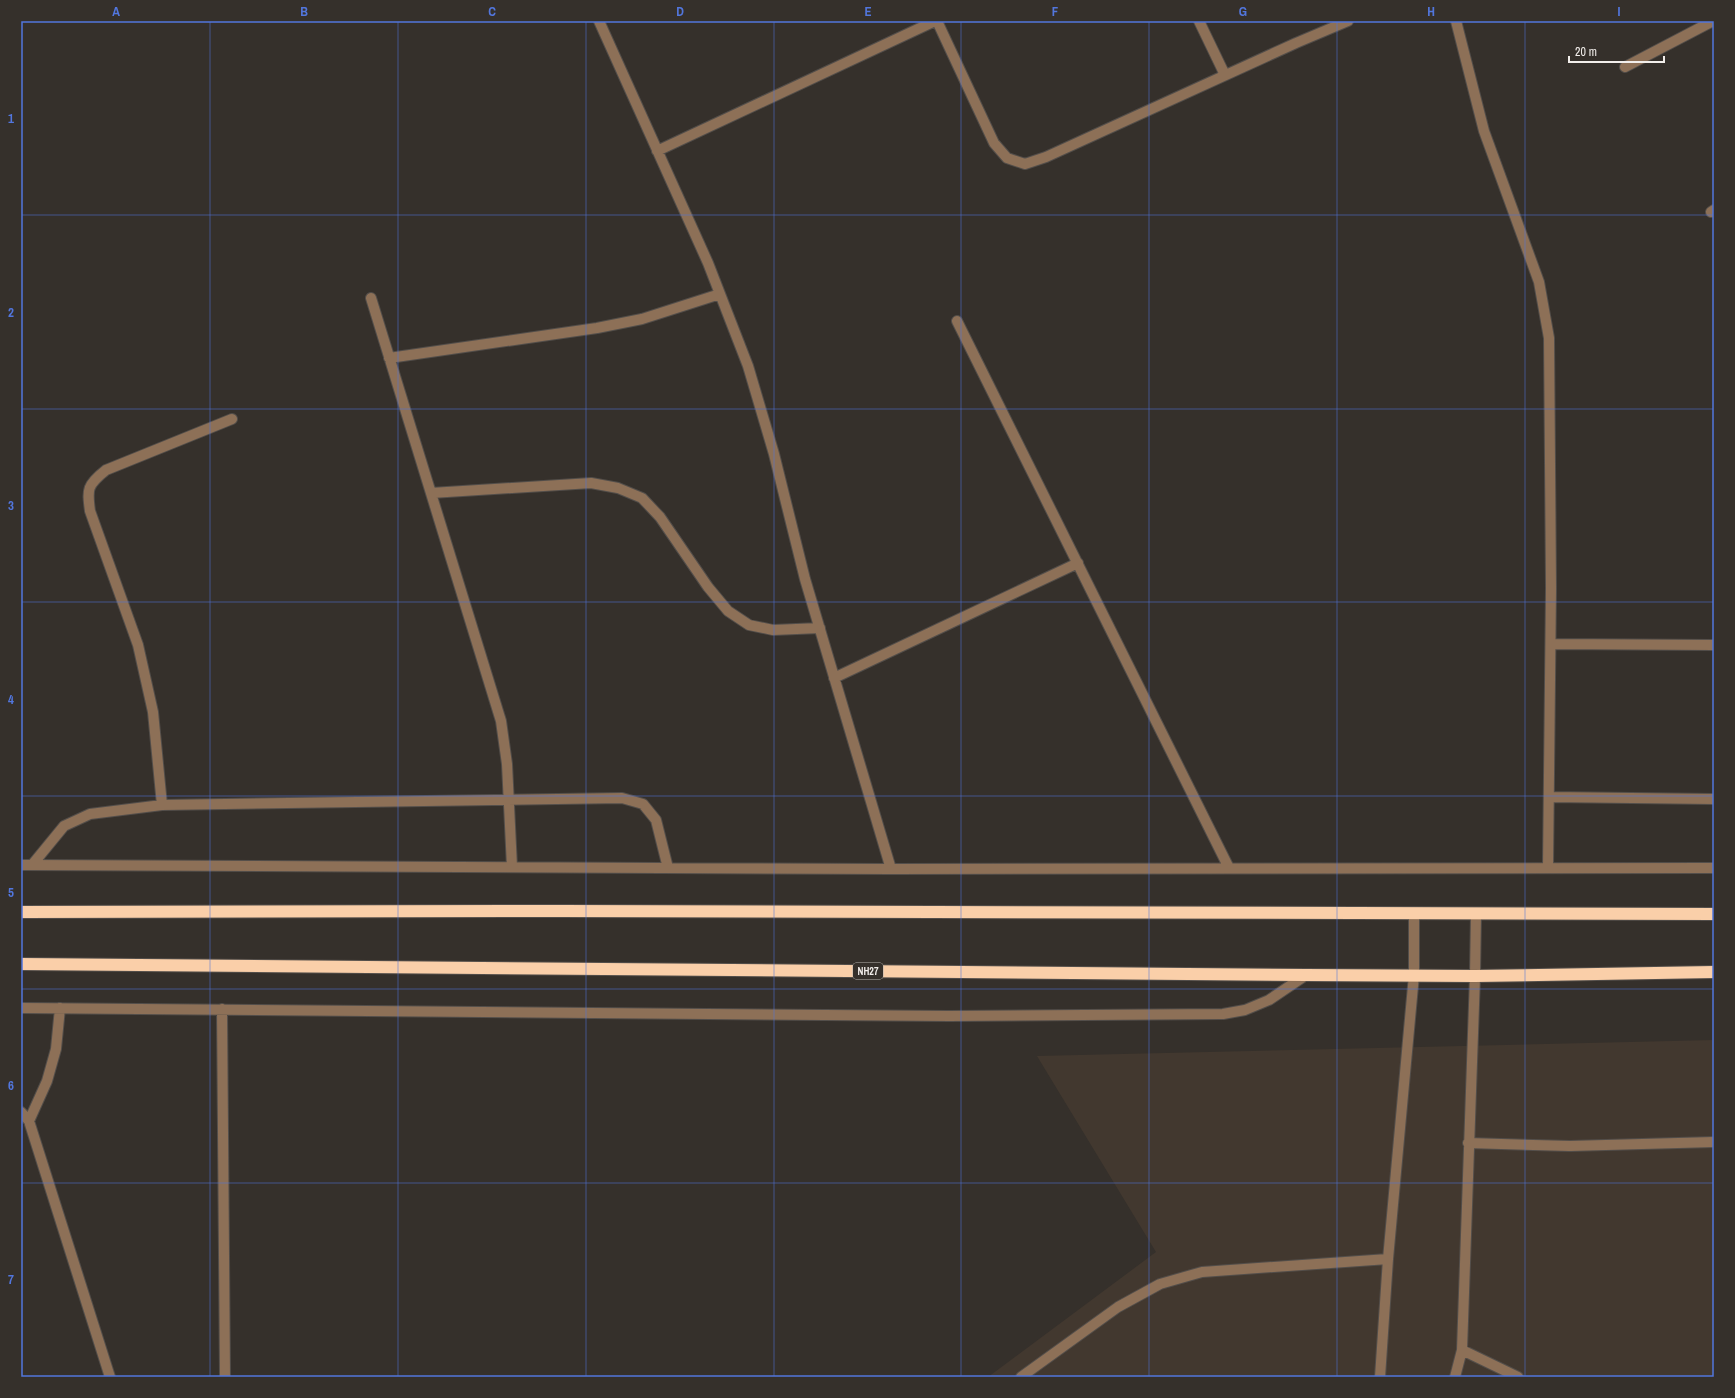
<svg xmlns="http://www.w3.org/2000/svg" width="1735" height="1398" font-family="'Archivo Narrow',sans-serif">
	<rect width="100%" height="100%" fill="#35302b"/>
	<path fill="#42382f" d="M1714,1040v337h-726l168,-125 -119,-196z"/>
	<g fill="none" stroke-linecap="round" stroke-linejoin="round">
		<g stroke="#534e4a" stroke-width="12">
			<path id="minor" d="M599,21l109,242 40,103 26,88 31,125 86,290
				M937,21l57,122 13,15 18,6 21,-7 250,-114 52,-22
				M1199,21l26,54
				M1456,21l28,110 55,151 10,56 2,250 -3,280
				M1625,67l88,-46
				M657,151l278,-130
				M1711,212l3,-2
				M371,298l130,423 6,43 5,103
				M957,321l272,547
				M389,358l208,-30 45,-9 78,-25
				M431,493l160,-10 27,5 24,10 18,19 48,70 20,24 21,14 24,5 47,-2
				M1551,644l163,1
				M834,678l244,-115
				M1549,797l165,2
				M162,805l-9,-93 -15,-67 -48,-134c-3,-22 -3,-26 16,-41l126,-51
				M21,865l870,4 823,-1
				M32,865l32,-39 26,-12 72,-9 460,-7 21,6 13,16 12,48
				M21,1008l928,8 274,-2 22,-4 24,-10 37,-25
				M222,1009l3,368
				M21,1112l8,9 81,256
				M29,1121l18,-40 9,-32 4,-41
				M1468,1143l102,3 144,-4
				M1462,1350l56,27
				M1021,1377l97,-70 42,-23 42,-12 186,-13
				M1380,1377l8,-118 26,-284v-62
				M1455,1377l7,-27 13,-374 1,-63"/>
		</g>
		<g stroke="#534e4a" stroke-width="14">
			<path id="highway" d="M21,912l539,-1 1154,3
				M21,964l1285,11 169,1 239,-4"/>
		</g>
		<use href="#minor" stroke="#8d7057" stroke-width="10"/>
		<use href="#highway" stroke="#facfa9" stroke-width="12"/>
	</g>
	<path fill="none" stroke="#5276dd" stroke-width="1" stroke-opacity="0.55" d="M210,21v1356M398,21v1356M586,21v1356M774,21v1356M961,21v1356M1149,21v1356M1337,21v1356M1525,21v1356M21,215h1693M21,409h1693M21,602h1693M21,796h1693M21,989h1693M21,1183h1693"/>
	<g text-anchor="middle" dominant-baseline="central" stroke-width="3.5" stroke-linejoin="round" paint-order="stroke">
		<rect fill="#35302b" stroke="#b9b5b1" stroke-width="1" x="853" y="963" width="30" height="16" rx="3"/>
		<g font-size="10" font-weight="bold" fill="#f2eeeb">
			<text x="868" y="971">NH27</text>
		</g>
	</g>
	<rect width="1735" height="1398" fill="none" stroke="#35302b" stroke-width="44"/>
	<path d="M1569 56v6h95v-6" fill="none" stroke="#f2eeeb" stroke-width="2"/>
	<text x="1575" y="56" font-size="12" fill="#f2eeeb" stroke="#35302b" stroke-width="3" paint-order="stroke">20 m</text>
	<rect x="22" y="22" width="1691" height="1354" fill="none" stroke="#5276dd" stroke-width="1.5"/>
	<g font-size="13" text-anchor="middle" font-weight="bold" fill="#5276dd">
		<text x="116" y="16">A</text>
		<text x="304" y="16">B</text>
		<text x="492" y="16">C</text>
		<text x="680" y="16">D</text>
		<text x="868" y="16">E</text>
		<text x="1055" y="16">F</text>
		<text x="1243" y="16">G</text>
		<text x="1431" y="16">H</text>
		<text x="1619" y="16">I</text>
		<text x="11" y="123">1</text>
		<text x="11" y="317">2</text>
		<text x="11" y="510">3</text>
		<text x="11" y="704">4</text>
		<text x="11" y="897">5</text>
		<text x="11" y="1090">6</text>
		<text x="11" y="1284">7</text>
	</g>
</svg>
